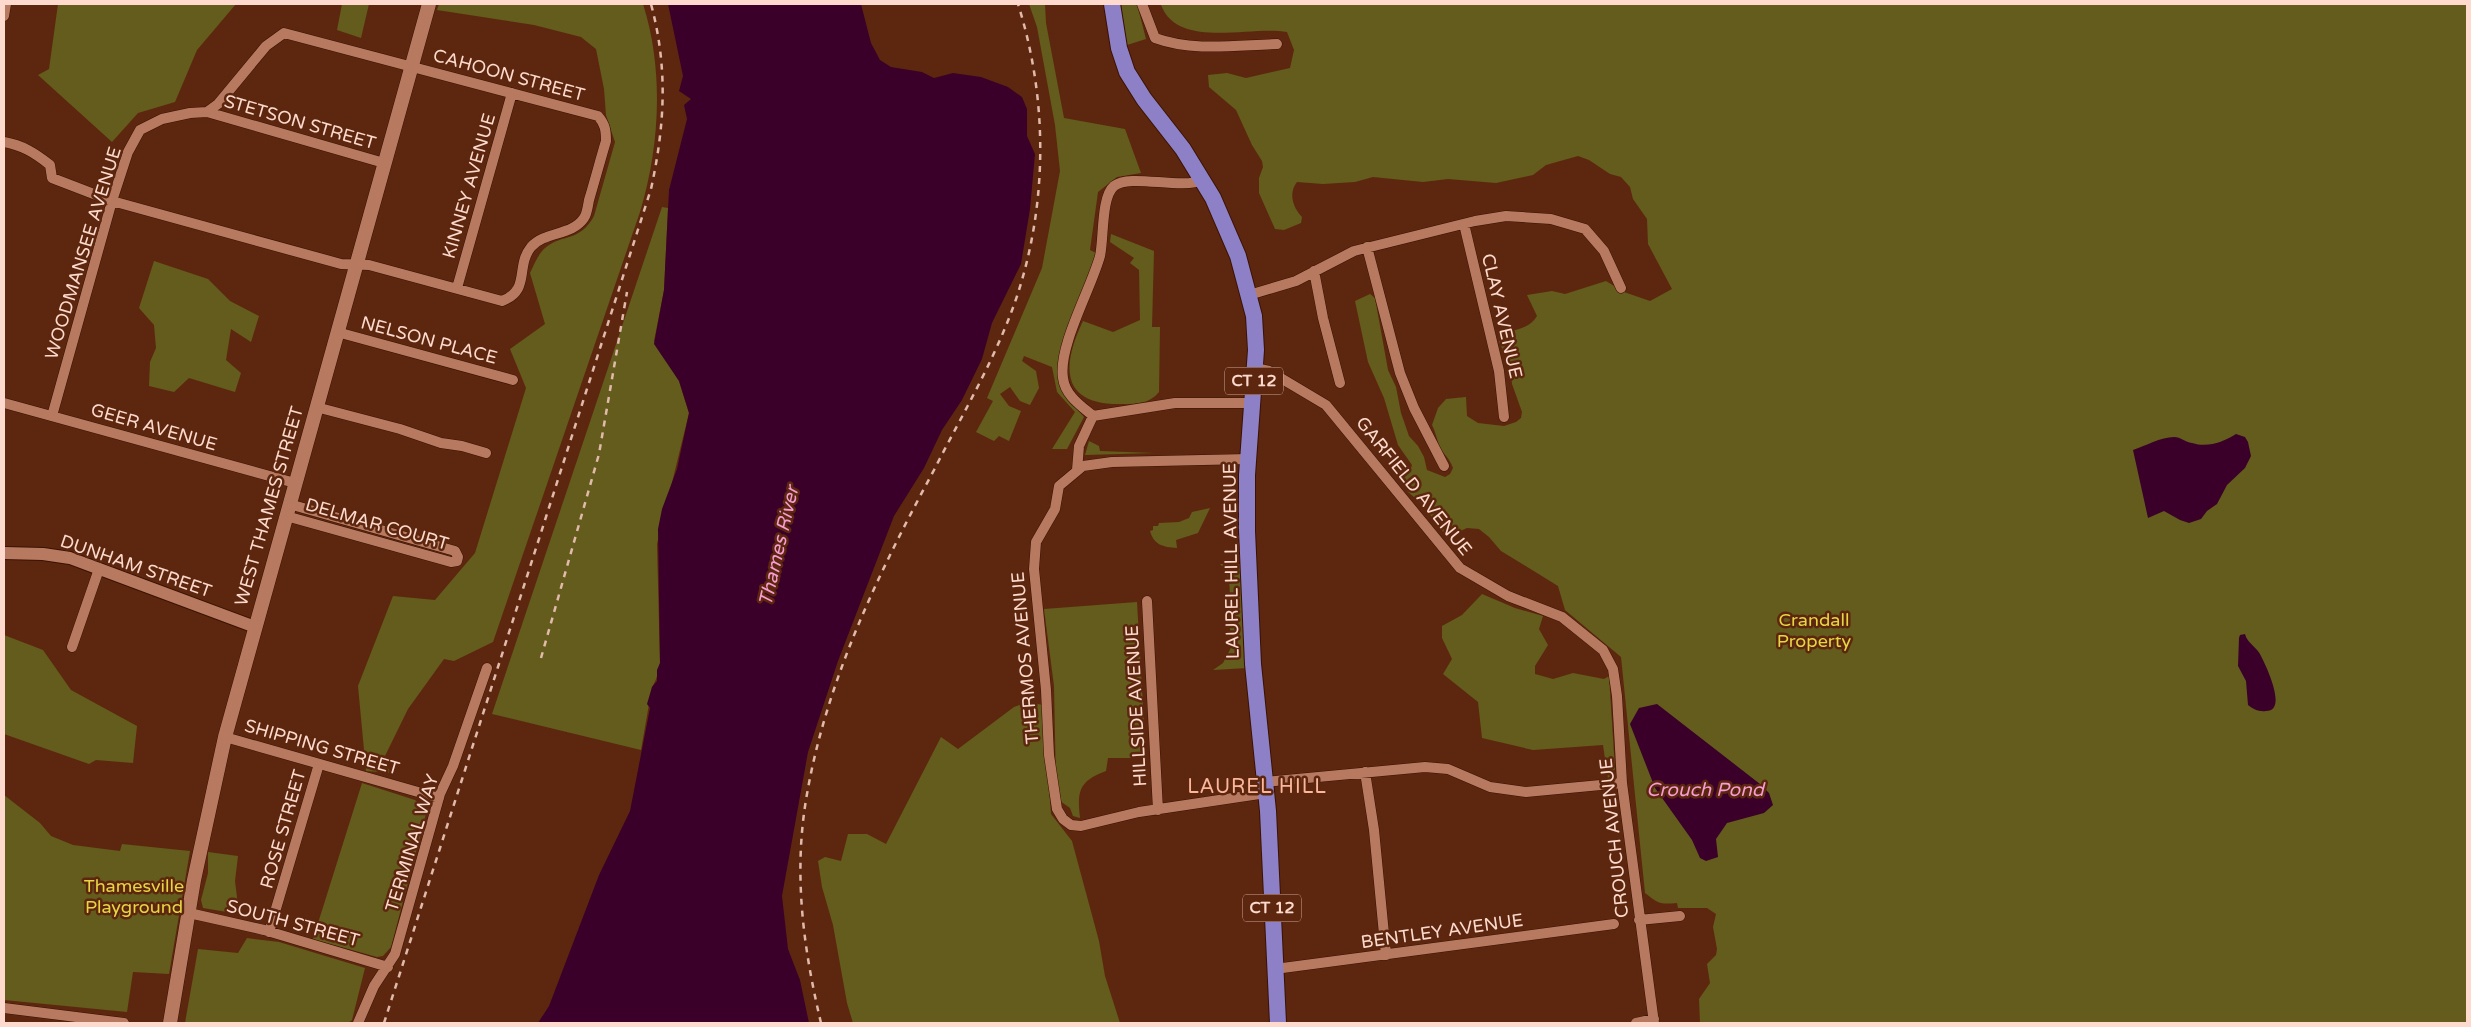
<svg xmlns="http://www.w3.org/2000/svg" width="2471" height="1027" font-family="'Varela Round',sans-serif">
	<rect width="100%" height="100%" fill="#5d270f"/>
	<path fill="#635c1c" d="M58,4h178l-39,46 -22,52 -37,11 -26,29 -74,-67 11,-6z
		M342,4h27l-8,34 -24,-8z
		M439,4h204c21,66 17,142 -3,208l-147,430 -39,19 -10,-2 -36,50 -24,49 2,9 7,6 -27,-2 -8,-85 35,-90 42,4 40,-47 51,-165 -16,-39 35,-25 -15,-51c4,-8 8,-19 15,-25 18,-15 34,-5 49,-32l21,-74 -9,-27 -2,-26 -8,-40 -15,-12 -47,-12 -97,-15z
		M1029,4h16l1,19 18,95 61,11 16,44 -24,4 -19,15 -8,58 6,3 -2,14 -34,97 16,44 8,9 -17,32h-15l23,-37 -18,-20 -5,-25 -28,-11 -2,5 14,10 3,17 -9,17 -10,-4 -10,-14 -10,7 9,12 12,5 -12,30 -10,-5 -5,5 -18,-9 17,-31 -6,-3 55,-130 18,-97 -5,-46 -18,-98z
		M1121,4h16l9,35 -19,6z
		M2467,4v1019h-767l-1,-24 11,-16 -3,-19 9,-9 1,-6 -4,-22 3,-13 -9,-6h-29l-1,-5c-19,2 -20,-1 -32,-10l-24,-236 -56,-47 -7,-24 -57,-35 -12,-14 -10,-8 -12,-1 -11,5h-12l-23,-30 -13,-11 -6,-12 8,-9 2,-6 -14,-20 -14,-47 -16,-36 -13,-61 15,-7 5,4 13,72 8,17 5,26 8,23 9,10 6,11 3,13 18,7 5,-3 3,-6c-4,-11 -9,-13 -13,-20 -3,-8 -4,-15 -8,-23l6,-17 8,-9 20,-2 1,19 11,7 26,3 12,-4 5,-4 1,-6 -10,-28 -2,-20 -11,-22 1,-6c13,-8 28,-5 37,-20l-10,-21 25,-4 13,3 41,-13 18,11 26,9 22,-12 -24,-45 -1,-25 -14,-20 -3,-12 -9,-10 -11,-3 -21,-14 -11,-4 -32,9 -13,10 -37,8 -48,-4 -25,3 -50,-5 -18,5 -32,2 -26,-2c-9,11 -4,26 5,35l-1,6 -17,7 -9,-1 -16,-36v-15l4,-11 -1,-6 -10,-16 -16,-35 -27,-23 -1,-12 19,-2 19,5 44,-10 4,-18 -7,-18c-36,-7 -109,18 -126,-27z
		M662,207l6,1 -4,82 -10,51 25,40 10,32 -32,131 3,119c-2,9 -3,17 -8,24l-11,63 -149,-36z
		M1111,234l43,17 -2,76h8l-1,65c-9,11 -21,12 -35,12 -62,2 -64,-35 -41,-83l30,11 27,-12 -1,-50 -9,-7 4,-5 -24,-16z
		M154,261l54,18 22,22 29,15 -8,26 -20,-13 -5,31 15,13 -6,19 -46,-14 -15,14 -25,-6 1,-24 6,-14 -2,-23 -15,-17z
		M1089,441l10,5 1,5 54,2 -69,2z
		M1210,508l-12,25 -22,7 1,8c-14,-1 -23,-3 -27,-17l3,-1v-4h5l1,-3 20,-1 10,-4 3,-6z
		M1220,564h24l4,104 -35,2 10,-7 12,-23c-16,-21 6,-56 -15,-76z
		M1482,594l33,14 28,8 -4,13 9,16 -13,21v8l18,5 20,-6 31,6 5,-3 6,93 -7,10 -5,-34 -70,5 -51,-12 -4,-36 -35,-28 9,-15 -10,-21v-12l20,-11z
		M1137,602l9,156h-38l-2,13c-27,10 -29,20 -26,47l-7,-2 -3,-8 -10,-7 -4,-17 -2,-98 -10,-77z
		M4,635l39,15 28,40 66,36 -4,37 -37,-3 -7,4 -85,-30z
		M1028,702l15,3 8,109 21,27 27,100 6,35 15,47h-267l-6,-20 -14,-78 -11,-38 -4,-26 7,-4 16,4 7,-27h19l19,10 55,-107 17,12 56,-42z
		M362,783l53,17 12,10 -36,137 -8,9 -6,1 -64,-18z
		M4,795l36,28 11,13 22,9 47,6 2,-7 68,7 -21,123 -36,-2 -6,40 -123,-12z
		M208,852l30,4 -3,25 4,33 -36,-6 -2,-8 7,-27z
		M247,938l32,4 86,26 -13,52 -4,3h-163l13,-74 40,4z"/>
	<path fill="#3a0029" d="M668,4h193l10,39 9,17 11,7 31,5 12,6 19,-5 28,4 27,10 14,10 5,12v27l8,18 -5,55 -9,55 -29,59 -10,36 -20,41 -20,30 -18,38 -30,48 -56,145 -30,91 -26,144 6,53 12,31 9,43h-271l11,-17 50,-131 31,-64 20,-103 -3,-4 5,-17 5,-6v-11l3,-7 -2,-134 4,-20 15,-40 12,-56 -10,-32 -25,-37 10,-54 5,-100 18,-71 -3,-14 7,-6 -12,-8 4,-15z
		M2236,434l9,3 3,5 3,14 -6,12 -18,17 -10,19 -10,7 -6,8 -12,4 -9,-3 -16,-9 -16,7 -15,-68c12,-4 28,-13 41,-13 7,0 11,5 18,6 16,5 31,-1 44,-9z
		M2245,634c2,9 12,13 16,22 5,10 27,55 5,55 -7,1 -13,-2 -18,-6l-2,-24 -8,-15 1,-28 1,-3z
		M1657,704l103,80 9,9 4,12 -9,8 -37,10 -11,16 2,18 -12,4 -6,-3 -8,-18 -37,-52 -25,-64 9,-16z"/>
	<g fill="none" stroke-linecap="round" stroke-linejoin="round">
		<g stroke="#3a1202" stroke-width="11">
			<path id="minor" d="M1142,4l13,34c38,14 82,7 122,6
				M4,16l2,-12
				M207,112l177,51
				M4,142c18,3 31,11 46,23l2,13 60,23 229,63 28,1 133,36c29,-11 13,-34 29,-54 14,-16 41,-11 53,-29 3,-4 4,-13 5,-18 6,-20 11,-39 17,-59 0,-11 -1,-17 -8,-25l-314,-83 -18,13 -48,58 -11,8 -17,1 -28,6 -22,11 -12,22 -16,49 -60,215
				M1203,180c-23,10 -73,-7 -89,6 -13,11 -10,52 -14,70 -9,33 -42,90 -37,122 2,17 17,27 30,38l82,-13h78
				M1464,224l35,147 5,46
				M1367,247l33,126 14,35 30,58
				M1314,271l9,47 17,65
				M457,288l55,-195
				M1249,295l47,-14 58,-30 121,-30 31,-5 45,3 34,10 19,22 17,37
				M337,332l176,48
				M1255,368l14,3 57,34 134,163 48,28 54,21 41,33 10,19 4,27 5,87 32,240
				M4,403l291,80
				M316,407l84,22 41,14 21,3 24,7
				M1248,459l-136,3 -29,4 -24,20 -4,23 -19,33 -2,27 12,121 3,65 8,54 6,10 8,6 10,1 58,-14 127,-19
				M1077,470l2,-24 14,-30
				M286,516l165,46 6,-1 1,-4 -3,-6 -166,-47
				M1147,601l11,209
				M72,647l27,-78
				M225,737l214,61
				M1365,772l9,58 12,125
				M1265,782l160,-15 23,2 42,18 36,5 96,-9
				M189,913l75,17 124,37
				M1639,920l41,-4
				M269,932l50,-168
				M1275,969l339,-45
				M4,1008l120,15
				M358,1023l16,-37 21,-32 45,-160 13,-28 34,-98
				M1636,1023l18,-4"/>
		</g>
		<g stroke="#3a1202" stroke-width="14">
			<path id="tertiary" d="M4,553l39,1 27,4 185,69"/>
		</g>
		<g stroke="#3a1202" stroke-width="15">
			<path id="secondary" d="M170,1023l24,-143 31,-143 204,-733"/>
		</g>
		<g stroke="#3a1202" stroke-width="18">
			<path id="trunk" d="M1112,4l7,44 8,24 17,27 39,50 30,49 25,58 16,60 2,34 -9,125v56l6,133 15,147 10,212"/>
		</g>
		<use href="#minor" stroke="#b77a60" stroke-width="10"/>
		<use href="#tertiary" stroke="#b77a60" stroke-width="12"/>
		<use href="#secondary" stroke="#b77a60" stroke-width="14"/>
		<use href="#trunk" stroke="#8e80c6" stroke-width="16"/>
		<path stroke="#e1baab" stroke-width="2.5" stroke-dasharray="6 6" stroke-linecap="butt" d="M541,658l58,-204 28,-162
			M384,1023l267,-834c14,-64 17,-122 0,-185
			M821,1023c-18,-76 -28,-151 -14,-229 20,-115 72,-222 127,-324 30,-59 65,-117 85,-180 29,-93 28,-194 -1,-286"/>
	</g>
	<g text-anchor="middle" dominant-baseline="central" stroke-width="5" stroke-linejoin="round" paint-order="stroke">
		<g fill="#5d270f" stroke="#cda494" stroke-width="1">
			<rect x="1225" y="367.5" width="58" height="27" rx="4"/>
			<rect x="1243" y="894.5" width="58" height="27" rx="4"/>
		</g>
		<g font-size="16" font-weight="bold" fill="#fddacd">
			<text x="1254" y="381">CT 12</text>
			<text x="1272" y="908">CT 12</text>
		</g>
		<g font-size="18" fill="#fddacd" stroke="#5d270f">
			<text transform="translate(509 75) rotate(15)">CAHOON STREET</text>
			<text transform="translate(300 122) rotate(16)">STETSON STREET</text>
			<text transform="translate(469 186) rotate(-74)">KINNEY AVENUE</text>
			<text transform="translate(83 253) rotate(-73)">WOODMANSEE AVENUE</text>
			<text transform="translate(1502 316) rotate(77)">CLAY AVENUE</text>
			<text transform="translate(429 340) rotate(15)">NELSON PLACE</text>
			<text transform="translate(154 427) rotate(16)">GEER AVENUE</text>
			<text transform="translate(1414 486) rotate(51)">GARFIELD AVENUE</text>
			<text transform="translate(269 506) rotate(-74)">WEST THAMES STREET</text>
			<text transform="translate(377 524) rotate(16)">DELMAR COURT</text>
			<text transform="translate(1231 561) rotate(-91)">LAUREL HILL AVENUE</text>
			<text transform="translate(136 566) rotate(19)">DUNHAM STREET</text>
			<text transform="translate(1025 658) rotate(-95)">THERMOS AVENUE</text>
			<text transform="translate(1136 706) rotate(-93)">HILLSIDE AVENUE</text>
			<text transform="translate(322 747) rotate(16)">SHIPPING STREET</text>
			<text transform="translate(283 829) rotate(-74)">ROSE STREET</text>
			<text transform="translate(1614 838) rotate(-96)">CROUCH AVENUE</text>
			<text transform="translate(412 843) rotate(-73)">TERMINAL WAY</text>
			<text transform="translate(293 923) rotate(15)">SOUTH STREET</text>
			<text transform="translate(1442 931) rotate(-8)">BENTLEY AVENUE</text>
		</g>
		<g font-size="18" fill="#e6d642" stroke="#5d270f">
			<text x="1814" y="620">Crandall<tspan x="1814" dy="21">Property</tspan></text>
			<text x="134" y="886">Thamesville<tspan x="134" dy="21">Playground</tspan></text>
		</g>
		<g font-size="19" font-style="italic" fill="#f79cd4" stroke="#5d270f">
			<text transform="translate(779 546) rotate(-77)">Thames River</text>
			<text x="1705" y="790">Crouch Pond</text>
		</g>
		<g font-size="20" letter-spacing="1" fill="#fab79c" stroke="#5d270f">
			<text x="1257" y="787">LAUREL HILL</text>
		</g>
	</g>
	<rect width="2471" height="1027" fill="none" stroke="#fddacd" stroke-width="10"/>
</svg>
